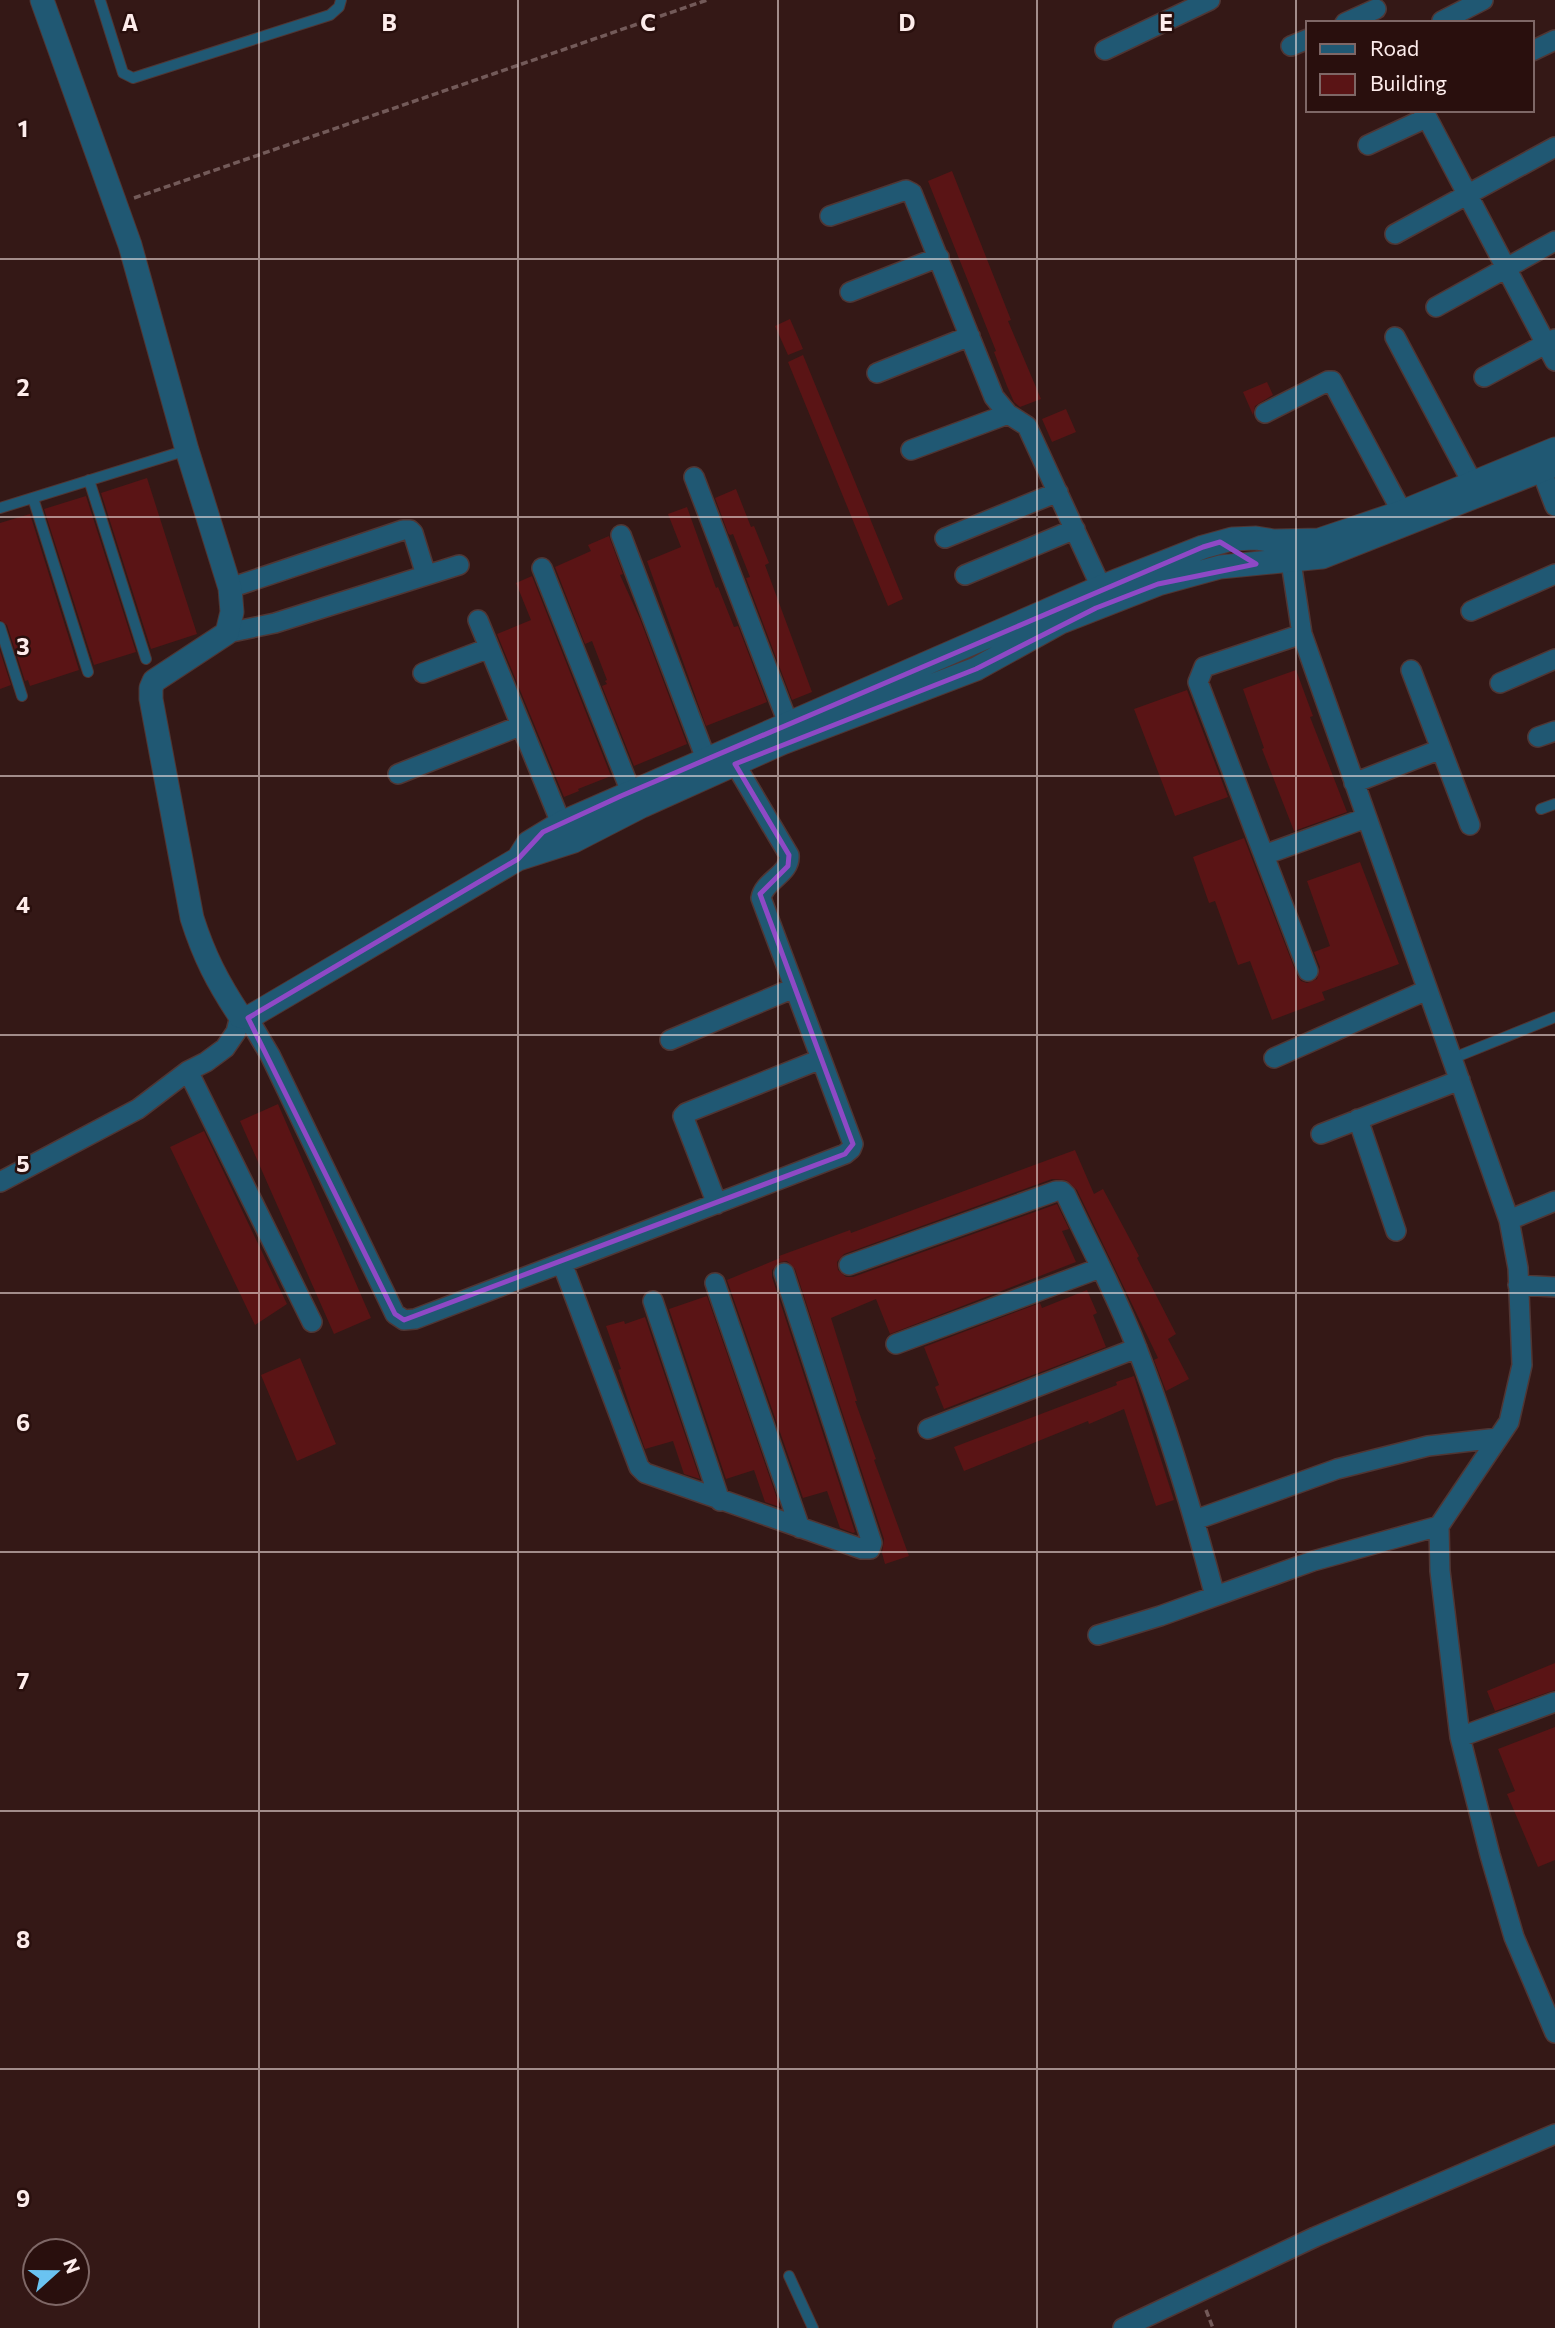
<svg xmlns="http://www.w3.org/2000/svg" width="1555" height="2328" font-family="Commissioner,sans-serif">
	<rect width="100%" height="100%" fill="#341816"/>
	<path fill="#5a1415" d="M952,171l59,149 -3,1 33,78 -21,8 -6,-5 -7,-16 -13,-34 2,-1 -68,-170z
		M790,319l13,30 -15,6 -13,-29z
		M803,355l100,244 -15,7 -100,-244z
		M1267,382l6,13 -18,11 -2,9 -10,-23z
		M1066,409l10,23 -24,10 -10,-23z
		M147,478l50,156 -46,15 -50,-156z
		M736,489l15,38 3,-1 15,37 -4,2 47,127 -20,8 -46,-122 4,-1 -17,-43 -3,1 -2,-2 -13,-35z
		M86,496l50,156 -42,13 -50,-156z
		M687,507l29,81 2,-1 16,40 4,-1 29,76 -61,24 -59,-165 34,-14 -13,-33z
		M30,514l49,156 -49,16 -2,-6 -3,1 -18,-56 -7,-5v-97z
		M609,536l14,38 -3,1 20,44 47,125 -53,22 -32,-80 5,-2 -2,-3 2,-1 -15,-39 -7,3 -30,-77 36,-16 -3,-6z
		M532,576l79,200 -33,13 1,2 -15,6 -67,-163 34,-14 -15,-37z
		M0,651l11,34 -11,4z
		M1296,670l17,46 -3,1 37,95 -53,19 -32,-82 2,-1 -21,-59z
		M1187,690l41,107 -53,19 -41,-107z
		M1244,838l53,137 4,6 6,2 10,-4 3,-12 -6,-15 16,-6 -23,-65 53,-19 39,102 -77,28 3,8 -53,20 -22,-59 -12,4 -23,-64 -6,2 -16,-46z
		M278,1104l93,214 -37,16 -94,-213z
		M204,1131l83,173 -32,21 -85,-178z
		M1075,1150l19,44 9,-5 36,67 -2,2 39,76 -8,5 21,40 -23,12 -12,-31 4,-2 -81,-168 -11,-10 -14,-1 -208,75 -7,8 1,8 8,7h7l204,-73 12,25 -7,2 14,31 -186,72 -14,-35 -45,19 26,83h-2l21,58 -2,1 35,96 -24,8 -3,-11 2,-14 -89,-270 -8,-8 -7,1 -8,8v7l83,255 -2,1 -13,-5 -13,-37 -24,7 -76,-218 53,-22 -1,-2 71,-26 1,3z
		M1087,1290l10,23 -4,2 13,32 -162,62 -9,-22 4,-2 -15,-38 116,-44 2,5z
		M707,1296l73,211 -15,-5 -11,-32 -28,9 -57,-170z
		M645,1317l55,162 -16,-5 -11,-33 -28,8 -13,-36 -14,-43 3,-1 -15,-43 18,-5 1,3z
		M300,1358l36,86 -39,17 -36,-86z
		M1134,1376l40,124 -18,6 -32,-97 -35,15 -1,-3 -124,50 -10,-24 163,-62 -1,-3z
		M1555,1663v27l-60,21 -8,-20z
		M1555,1727v133l-17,7 -31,-73 8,-3 -17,-42z"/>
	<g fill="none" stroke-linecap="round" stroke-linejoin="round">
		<g stroke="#503634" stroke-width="12">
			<path id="service" d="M100,0l23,73 10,5 197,-63 9,-8 2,-7
				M89,480l57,179
				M33,498l55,174
				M0,508l187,-58
				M0,627l22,69
				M1541,809l14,-5
				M1451,1059l104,-42
				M789,2276l24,52"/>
		</g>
		<g stroke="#503634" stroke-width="22">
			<path id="minor" d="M1442,21l41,-21
				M1345,23l31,-14
				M1291,46l17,-7
				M1105,50l105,-50
				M1532,51l23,-11
				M1423,110l132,251
				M1368,145l58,-27
				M830,216l76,-26 6,3 82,204 14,17 19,12 74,161
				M1395,234l160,-87
				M850,292l89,-35
				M1436,307l119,-66
				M1395,337l77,145
				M877,373l93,-37
				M1484,377l71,-38
				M1265,413l63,-32h4l70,131
				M911,450l97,-36
				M1542,472l13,34
				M694,477l94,246
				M621,535l85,224
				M945,538l113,-46
				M1291,562l11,72 207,586 9,48 4,97 -13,57 -70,104 1,45 20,166 30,118 24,82 41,96
				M542,568l89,224
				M965,575l110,-46
				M230,588l173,-58h7l3,3 13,42
				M1471,611l84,-37
				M478,620l83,203
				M227,633l48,-10 184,-58
				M1302,634l-98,33 -6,15 110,289
				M1411,670l59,155
				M423,673l66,-25
				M1500,683l55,-24
				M1538,737l17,-6
				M398,774l122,-48
				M1354,783l87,-34
				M1264,855l102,-37
				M248,1018l22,37 125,259 9,6 11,-1 147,-56 77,204 6,6 217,76h8l2,-6 -88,-270
				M670,1040l124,-52
				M1274,1058l153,-68
				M188,1071l124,251
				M1358,1119l38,112
				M1321,1134l139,-54
				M0,1182l138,-73 50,-38 18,-9 19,-14 11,-16 4,-16
				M717,1204l-34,-88 3,-3 135,-54
				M1509,1220l46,-19
				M562,1263l283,-109 6,-5 2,-5 -92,-246c3,-18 30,-24 28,-43l-54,-91
				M849,1265l207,-74h6l4,4c24,52 52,103 72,156 31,80 55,162 77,245
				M715,1283l85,245
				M1518,1285l37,2
				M653,1301l67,200
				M896,1344l204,-76
				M928,1429l209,-81
				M1195,1520l142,-51 91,-23 70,-8
				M1098,1635l62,-19 153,-55 126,-35
				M1460,1737l95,-35
				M1123,2328l192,-91 240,-103"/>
		</g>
		<g stroke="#503634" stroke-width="25">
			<path id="tertiary" d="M42,0l88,245 57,205 43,138 2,24 -5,21 -73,48 -3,7v11l41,219c12,38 26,65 48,98l8,2 270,-159 56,-18 68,-35 140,-63 194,-74 85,-47 97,-38 62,-17 102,-10 233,-92
				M518,859l10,-16 33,-20 540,-236 102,-40 29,-8 24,-1 18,3 45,-1 83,-28 153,-63"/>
		</g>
		<path stroke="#735a59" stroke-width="3.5" stroke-dasharray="7 3.5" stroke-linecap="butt" d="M134,198l573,-198
			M1206,2310l7,18"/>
		<use href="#service" stroke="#205873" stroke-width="10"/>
		<use href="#minor" stroke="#205873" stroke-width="19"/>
		<use href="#tertiary" stroke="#205873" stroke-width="23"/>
	</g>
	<path fill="none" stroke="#8e49c6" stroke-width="5" stroke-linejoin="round" d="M1220,542l36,22 -98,20 -62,24 -120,61 -241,95 54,91 -1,11 -28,28 93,250 -8,10 -441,166 -9,-6 -147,-296 270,-159 25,-27 78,-36 582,-249z"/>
	<path fill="none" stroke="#fdeceb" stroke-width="2" stroke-opacity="0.55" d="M259,0v2328M518,0v2328M778,0v2328M1037,0v2328M1296,0v2328M0,259h1555M0,517h1555M0,776h1555M0,1035h1555M0,1293h1555M0,1552h1555M0,1811h1555M0,2069h1555"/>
	<g font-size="23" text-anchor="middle" font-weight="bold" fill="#fdeceb" stroke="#290f0d" stroke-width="5" stroke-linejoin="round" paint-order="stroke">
		<text x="130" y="31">A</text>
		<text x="389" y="31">B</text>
		<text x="648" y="31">C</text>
		<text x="907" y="31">D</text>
		<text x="1166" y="31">E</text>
		<text x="23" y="137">1</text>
		<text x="23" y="396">2</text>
		<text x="23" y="655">3</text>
		<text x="23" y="913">4</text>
		<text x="23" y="1172">5</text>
		<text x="23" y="1431">6</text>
		<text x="23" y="1689">7</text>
		<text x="23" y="1948">8</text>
		<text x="23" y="2207">9</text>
	</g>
	<rect x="1306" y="21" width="228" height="91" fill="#290f0d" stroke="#7e6766" stroke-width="2"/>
	<rect x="1320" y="44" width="35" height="10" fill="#205873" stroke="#7e6766" stroke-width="2"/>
	<text x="1370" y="56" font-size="21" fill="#fdeceb">Road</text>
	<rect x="1320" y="74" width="35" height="21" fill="#5a1415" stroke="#7e6766" stroke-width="2"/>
	<text x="1370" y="91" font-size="21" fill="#fdeceb">Building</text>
	<g transform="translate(56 2272) rotate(69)"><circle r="33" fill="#290f0d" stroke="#7e6766" stroke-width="2"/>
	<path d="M0-5L12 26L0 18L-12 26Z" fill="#6ac3f1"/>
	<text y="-10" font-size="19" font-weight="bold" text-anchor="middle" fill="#fdeceb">N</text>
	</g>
</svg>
